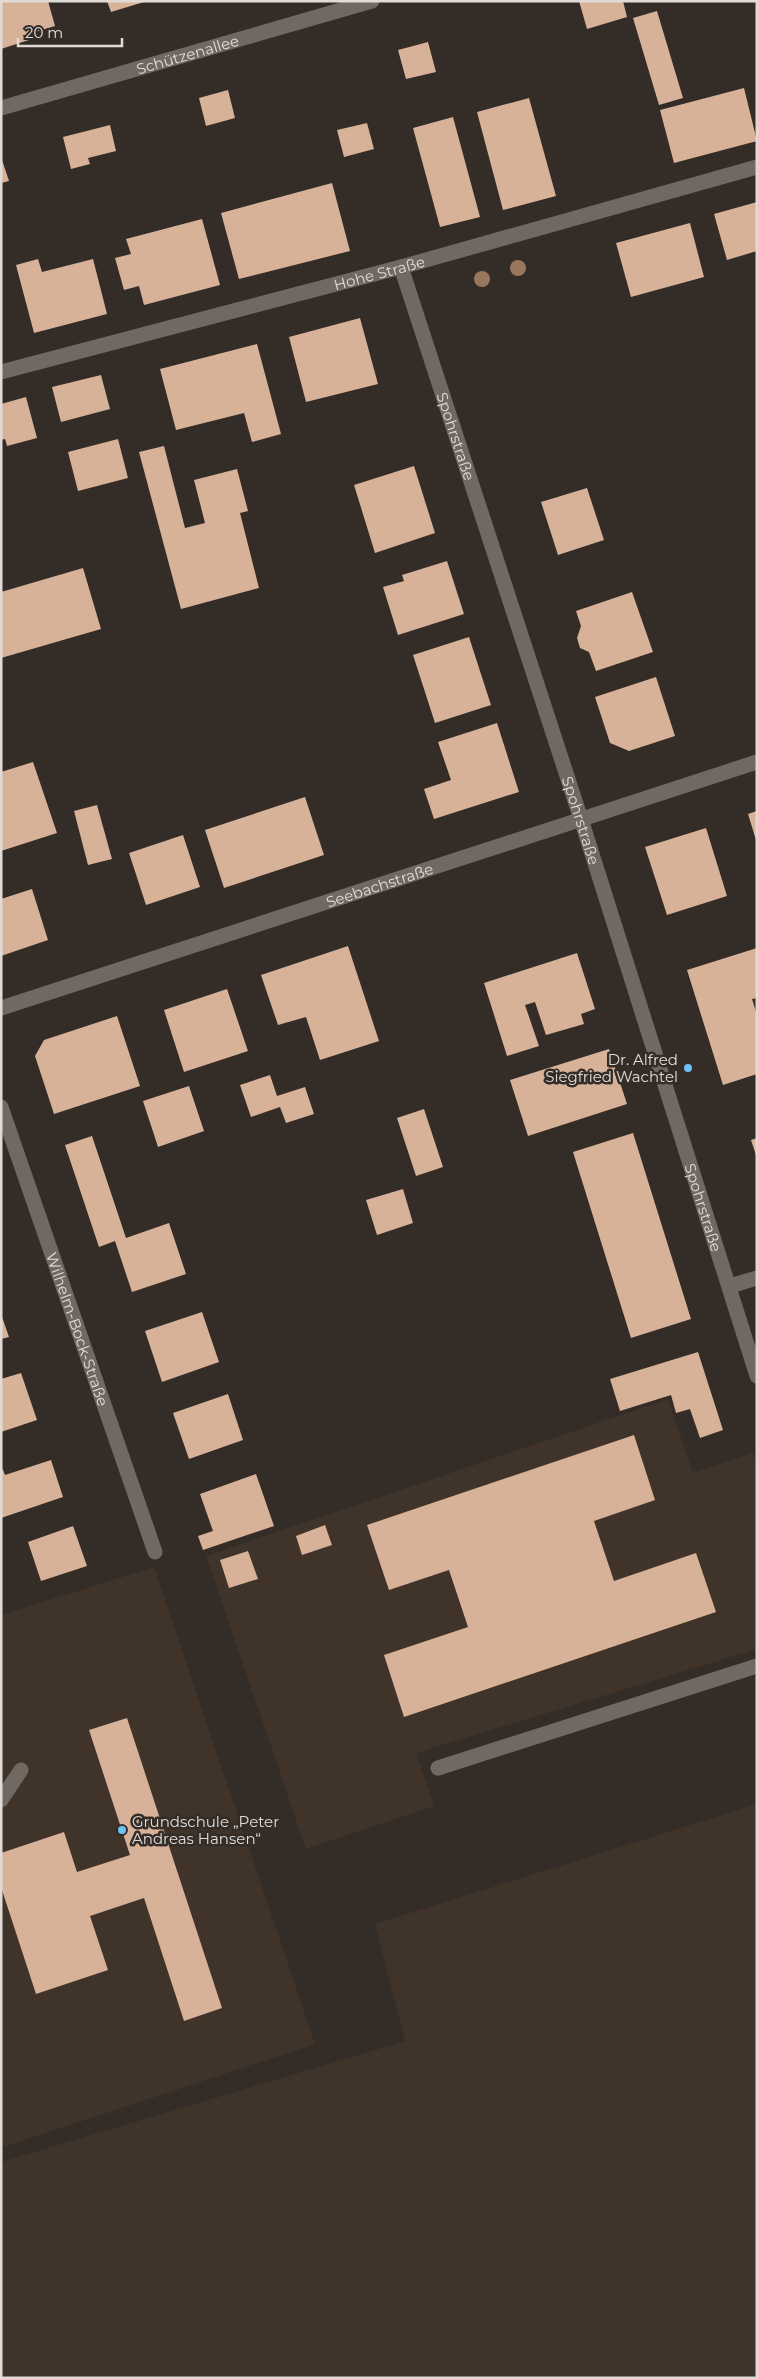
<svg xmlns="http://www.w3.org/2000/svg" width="758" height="2379" font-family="Montserrat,sans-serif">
	<rect width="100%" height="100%" fill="#342c27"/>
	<path fill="#40332a" d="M668,1399l25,74 60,-20 4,10v186l-341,104 18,53 -128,43 -100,-293z
		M154,1567l161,477 -314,104v-533z
		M757,1804v574h-756v-216l404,-121 -30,-117z"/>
	<path fill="#d7b299" d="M1,1h47l7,25 -23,7 -3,7 -28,9z
		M107,1h37v1l-33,10z
		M579,1h44l4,16 -40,12z
		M657,11l26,87 -24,7 -26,-87z
		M428,42l8,30 -30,7 -8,-29z
		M744,88l13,53 -83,22 -14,-53z
		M228,90l7,28 -29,8 -7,-28z
		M529,98l27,98 -53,14 -26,-98z
		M453,117l27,100 -40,10 -27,-99z
		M367,123l7,26 -30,8 -7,-27z
		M110,125l6,26 -28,7 2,6 -19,5 -8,-32z
		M1,157l8,24 -8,2z
		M332,183l18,68 -111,28 -18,-66z
		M757,202v49l-30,9 -13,-46z
		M202,219l18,66 -76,20 -5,-19 -15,4 -9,-32 16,-4 -5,-15z
		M690,223l14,54 -73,20 -15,-54z
		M38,259l4,13 51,-13 14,55 -73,19 -18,-68z
		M360,318l18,66 -72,18 -17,-65z
		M257,344l24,90 -29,8 -8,-29 -68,17 -16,-61z
		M101,375l9,34 -49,13 -9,-35z
		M26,397l11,41 -30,8 -2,-7 -4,1v-36z
		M118,439l10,39 -50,13 -10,-39z
		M164,446l21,82 20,-5 -11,-43 43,-11 11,42 -8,2 19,75 -78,21 -42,-157z
		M414,466l21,67 -60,20 -21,-68z
		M587,488l17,52 -46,15 -17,-53z
		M447,561l17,53 -66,21 -15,-48 21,-6 -2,-6z
		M83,568l18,61 -100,29v-66z
		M632,592l21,60 -57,19 -7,-19 -9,-4 -3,-10 4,-12 -5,-15z
		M469,637l22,68 -56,18 -22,-68z
		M656,677l19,59 -46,15 -19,-8 -15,-46z
		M497,723l22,69 -85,27 -10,-30 27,-9 -13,-38z
		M33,762l24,71 -56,18v-79z
		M305,797l19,58 -100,33 -19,-58z
		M97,805l15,54 -24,6 -14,-54z
		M757,811v29h-1l-8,-26z
		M706,828l21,68 -60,19 -22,-68z
		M183,835l17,52 -54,18 -17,-52z
		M32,889l16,51 -47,16v-57z
		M348,946l31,95 -59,19 -14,-43 -28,8 -17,-50z
		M757,948v50l-5,1 5,16v59l-34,11 -36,-115z
		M577,953l18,56 -14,5 3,10 -38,11 -11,-33 -10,3 14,41 -32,10 -23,-73z
		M227,989l21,62 -64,21 -20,-62z
		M117,1016l23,70 -86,28 -19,-58 9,-16z
		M609,1049l18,55 -99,32 -18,-56z
		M270,1075l7,21 28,-9 9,27 -28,9 -6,-16 -29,10 -11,-32z
		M189,1086l15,45 -46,16 -15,-46z
		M424,1109l19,58 -27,9 -19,-58z
		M633,1133l58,186 -60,19 -58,-186z
		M92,1136l34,102 43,-15 17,51 -54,18 -17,-51 -16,6 -34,-102z
		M757,1138v17h-1l-5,-15z
		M403,1189l10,34 -36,12 -11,-35z
		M202,1312l17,50 -57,20 -17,-51z
		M1,1314l8,23 -8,2z
		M698,1352l25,78 -23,8 -10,-29 -14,4 -5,-18 -51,16 -10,-32z
		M21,1373l16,47 -36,12v-53z
		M228,1394l15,46 -54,19 -16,-46z
		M634,1435l21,65 -61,21 20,60 82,-28 20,59 -312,105 -20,-62 84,-28 -19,-57 -60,20 -22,-65z
		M51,1460l12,37 -62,21v-53l4,10z
		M256,1474l18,52 -71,24 -5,-14 15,-5 -13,-37z
		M325,1525l7,20 -30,10 -6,-19z
		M73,1526l14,40 -46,15 -13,-39z
		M248,1551l10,28 -29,9 -9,-28z
		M127,1718l95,290 -38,13 -40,-123 -54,18 18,54 -72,24 -35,-107v-34l63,-21 13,40 53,-17 -41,-125z"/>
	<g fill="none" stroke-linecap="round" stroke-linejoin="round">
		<path stroke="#716862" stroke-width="15" d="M438,1768l319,-102
			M1,1800l20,-30"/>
		<g stroke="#716862" stroke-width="15">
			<path id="s1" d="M1,108l371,-107"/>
			<path id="s2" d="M401,267l180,552 176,557"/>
			<path id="s3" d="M1,372l400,-105 356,-100"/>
			<path id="s4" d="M1,1008l756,-246"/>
			<path id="s5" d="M1,1107l154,445"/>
			<path d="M730,1286l27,-8"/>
		</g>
	</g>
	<g fill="#99765e">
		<circle cx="518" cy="268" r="8"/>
		<circle cx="482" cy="279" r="8"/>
	</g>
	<g fill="#6dc2f3" stroke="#342c27" stroke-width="2">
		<circle cx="688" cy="1068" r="5"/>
		<circle cx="122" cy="1830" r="5"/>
	</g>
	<g text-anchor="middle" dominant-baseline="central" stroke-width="5" stroke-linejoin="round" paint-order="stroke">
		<g font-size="15" fill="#e1dbd8" stroke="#342c27">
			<text stroke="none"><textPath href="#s1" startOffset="194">Schützenallee</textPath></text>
			<text stroke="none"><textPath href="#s3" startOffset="391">Hohe Straße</textPath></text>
			<text stroke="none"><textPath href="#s2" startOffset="178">Spohrstraße</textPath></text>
			<text stroke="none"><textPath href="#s2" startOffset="582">Spohrstraße</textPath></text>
			<text stroke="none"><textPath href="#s4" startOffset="398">Seebachstraße</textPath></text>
			<text stroke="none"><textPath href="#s2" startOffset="988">Spohrstraße</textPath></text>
			<text stroke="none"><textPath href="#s5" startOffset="235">Wilhelm-Bock-Straße</textPath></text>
		</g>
		<g font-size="15" fill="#e1dbd8" stroke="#342c27" text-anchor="end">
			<text x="678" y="1059">Dr. Alfred<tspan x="678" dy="17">Siegfried Wachtel</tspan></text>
			<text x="132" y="1821" text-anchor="start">Grundschule „Peter<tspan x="132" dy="17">Andreas Hansen“</tspan></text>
		</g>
	</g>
	<rect width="758" height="2379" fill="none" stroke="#e1dbd8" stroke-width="5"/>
	<path d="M18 38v8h104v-8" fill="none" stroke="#e1dbd8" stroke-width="2.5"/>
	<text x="25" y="38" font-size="15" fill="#e1dbd8" stroke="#342c27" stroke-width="4" paint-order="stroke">20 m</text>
</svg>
